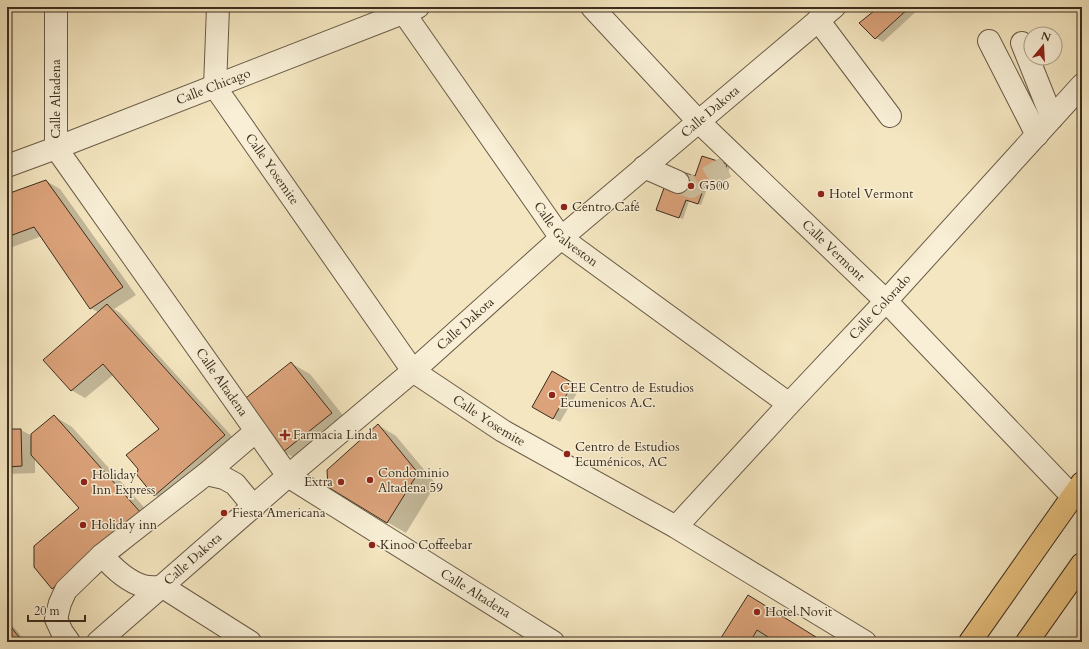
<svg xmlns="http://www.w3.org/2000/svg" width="1089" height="649" font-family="Cardo,serif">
	<rect width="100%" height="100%" fill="#f4e6c0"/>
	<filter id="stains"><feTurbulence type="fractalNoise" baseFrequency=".005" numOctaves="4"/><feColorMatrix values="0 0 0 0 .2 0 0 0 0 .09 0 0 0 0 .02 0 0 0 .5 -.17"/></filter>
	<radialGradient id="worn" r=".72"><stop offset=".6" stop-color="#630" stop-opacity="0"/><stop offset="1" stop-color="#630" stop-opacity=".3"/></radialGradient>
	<path fill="#0003" d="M880,7h41l-38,35 -7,-4z
		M727,165l3,2 -9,23 -13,-4 -7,19 -12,-4 -6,18 -26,-9 39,-33z
		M46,181l14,8 76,106 -22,14 6,4 118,130 -70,60 -13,-8 5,-66 -47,-54 -28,23 -14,-8 27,-78 -8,-4 -48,-72 -35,13v-54z
		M291,363l19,11 40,50 -48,38 -18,-10z
		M552,373l28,15 -20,34 -27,-15z
		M54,416l18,11 87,97 -88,75 -18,-11 -18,-22 45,-58 -45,-50v15l-28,1v-44h14l11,6z
		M378,425l18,11 40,48 -30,49 -19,-11z
		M749,596l18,11 57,35h-46l-3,-1 -1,1h-52l-2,-1z
		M7,619l19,23h-19z"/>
	<path fill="#dca37b" stroke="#3b2d1f" d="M879,7h31l-35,32 -16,-16z
		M702,156l25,8 -9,25 -13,-4 -7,19 -12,-4 -7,18 -23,-8 8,-22 11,4 7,-20 13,4z
		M46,180l77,107 -33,22 -56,-82 -27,10v-43z
		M107,304l118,131 -71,61 -17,-21 1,-6 -12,-14 33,-26 -56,-65 -32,27 -28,-31z
		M291,362l41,51 -49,39 -41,-51z
		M552,371l21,12 -20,36 -21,-12z
		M54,415l87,98 -89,76 -18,-22v-21l45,-38 -48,-53v-21z
		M378,424l40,49 -31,50 -59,-36 -1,-17z
		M7,429h14l1,37 -15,1z
		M748,595l76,47h-48l-19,-12 -7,12 -31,-1z
		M7,622l16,20h-16z"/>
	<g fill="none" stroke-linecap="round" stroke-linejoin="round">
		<path stroke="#cfc1a0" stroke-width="22" stroke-dasharray="22 11" stroke-linecap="butt" d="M678,182l13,5 35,-20"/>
		<g stroke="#695b47" stroke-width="24">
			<g id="minor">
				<path id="s1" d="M56,7v141l232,328 265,166"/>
				<path id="s2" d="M404,7v6l157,225 228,166"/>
				<path id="s3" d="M592,7l106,114 188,180 186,195"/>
				<path d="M818,20l72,96"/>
				<path d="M989,41l48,94"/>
				<path d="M1022,43l30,75"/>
				<path id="s4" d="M215,87l198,284 90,60 173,96 189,115"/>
				<path d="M215,87l3,-80"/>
				<path id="s5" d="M7,166l49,-18 362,-141"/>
				<path d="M644,167l34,15"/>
				<path d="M254,507l-19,-23 -11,-6 -18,-4 50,-43"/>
				<path id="s6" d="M676,527l113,-123 97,-103 196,-216"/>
				<path d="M102,555c11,13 25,26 41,31 6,2 14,1 20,1"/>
				<path d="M163,587l87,55"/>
				<path d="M69,642l-7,-10 -6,-13 4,-16 6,-13 36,-35 104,-81"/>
				<path id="s7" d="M98,642l190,-166 125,-105 148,-133 273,-231"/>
			</g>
		</g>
		<g stroke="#3b2d1f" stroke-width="24">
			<path id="major" d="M970,642l112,-159
				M1027,642l55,-78"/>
		</g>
		<use href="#minor" stroke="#f8efd6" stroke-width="22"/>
		<use href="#major" stroke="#eac380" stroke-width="22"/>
	</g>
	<g fill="#8f2418" stroke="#f8efd6" stroke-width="1.5">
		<circle cx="691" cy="186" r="4"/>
		<circle cx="821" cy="194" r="4"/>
		<circle cx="564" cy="207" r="4"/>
		<circle cx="552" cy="395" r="4"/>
		<path d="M283 429h4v4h4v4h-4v4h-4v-4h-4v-4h4z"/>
		<circle cx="567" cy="454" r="4"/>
		<circle cx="370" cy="480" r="4"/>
		<circle cx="84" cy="482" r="4"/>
		<circle cx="341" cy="482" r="4"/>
		<circle cx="224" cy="513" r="4"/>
		<circle cx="83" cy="525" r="4"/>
		<circle cx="372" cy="545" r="4"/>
		<circle cx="757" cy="612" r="4"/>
	</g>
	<g text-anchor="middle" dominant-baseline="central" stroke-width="3" stroke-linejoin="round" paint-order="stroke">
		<g font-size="13" fill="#3b2d1f" stroke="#f8efd6">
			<text stroke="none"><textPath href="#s5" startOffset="221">Calle Chicago</textPath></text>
			<text transform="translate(56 99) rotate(-90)">Calle Altadena</text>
			<text stroke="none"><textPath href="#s7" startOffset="810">Calle Dakota</textPath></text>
			<text stroke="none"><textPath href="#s4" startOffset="100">Calle Yosemite</textPath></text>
			<text stroke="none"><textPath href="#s2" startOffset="281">Calle Galveston</textPath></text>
			<text stroke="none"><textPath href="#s3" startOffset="343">Calle Vermont</textPath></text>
			<text stroke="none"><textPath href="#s6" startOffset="300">Calle Colorado</textPath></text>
			<text stroke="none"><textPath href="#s7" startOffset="486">Calle Dakota</textPath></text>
			<text stroke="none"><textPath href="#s1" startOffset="428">Calle Altadena</textPath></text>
			<text stroke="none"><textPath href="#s4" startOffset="437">Calle Yosemite</textPath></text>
			<text stroke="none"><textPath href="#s7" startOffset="126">Calle Dakota</textPath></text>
			<text stroke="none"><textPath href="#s1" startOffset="764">Calle Altadena</textPath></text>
		</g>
		<g font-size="13" fill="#3b2d1f" stroke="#f8efd6" text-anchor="start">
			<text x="699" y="186">G500</text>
			<text x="829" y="194">Hotel Vermont</text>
			<text x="572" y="207">Centro Café</text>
			<text x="560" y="388">CEE Centro de Estudios<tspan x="560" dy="15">Ecumenicos A.C.</tspan></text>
			<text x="293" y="435">Farmacia Linda</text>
			<text x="575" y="447">Centro de Estudios<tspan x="575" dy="15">Ecuménicos, AC</tspan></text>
			<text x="378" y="473">Condominio<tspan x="378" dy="15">Altadena 59</tspan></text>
			<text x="92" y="475">Holiday<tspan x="92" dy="15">Inn Express</tspan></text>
			<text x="333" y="482" text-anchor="end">Extra</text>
			<text x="232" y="513">Fiesta Americana</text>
			<text x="91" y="525">Holiday inn</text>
			<text x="380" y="545">Kinoo Coffeebar</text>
			<text x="765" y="612">Hotel Novit</text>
		</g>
	</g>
	<rect width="1089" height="649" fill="none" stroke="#f4e6c0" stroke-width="24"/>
	<rect x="8" y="8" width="1073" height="633" fill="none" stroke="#3b2d1f" stroke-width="2"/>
	<rect x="12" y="12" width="1065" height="625" fill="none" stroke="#3b2d1f"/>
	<g transform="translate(1043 46) rotate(18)"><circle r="19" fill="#f8efd6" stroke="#aca18d"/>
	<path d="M0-3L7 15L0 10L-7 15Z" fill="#8f2418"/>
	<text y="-6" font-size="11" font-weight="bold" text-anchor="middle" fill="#3b2d1f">N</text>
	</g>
	<path d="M28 615v6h57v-6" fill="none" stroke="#3b2d1f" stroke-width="2"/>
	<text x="34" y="615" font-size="12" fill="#3b2d1f" stroke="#f8efd6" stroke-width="3" paint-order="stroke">20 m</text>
	<rect width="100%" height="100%" filter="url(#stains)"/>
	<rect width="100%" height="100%" fill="url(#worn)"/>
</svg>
